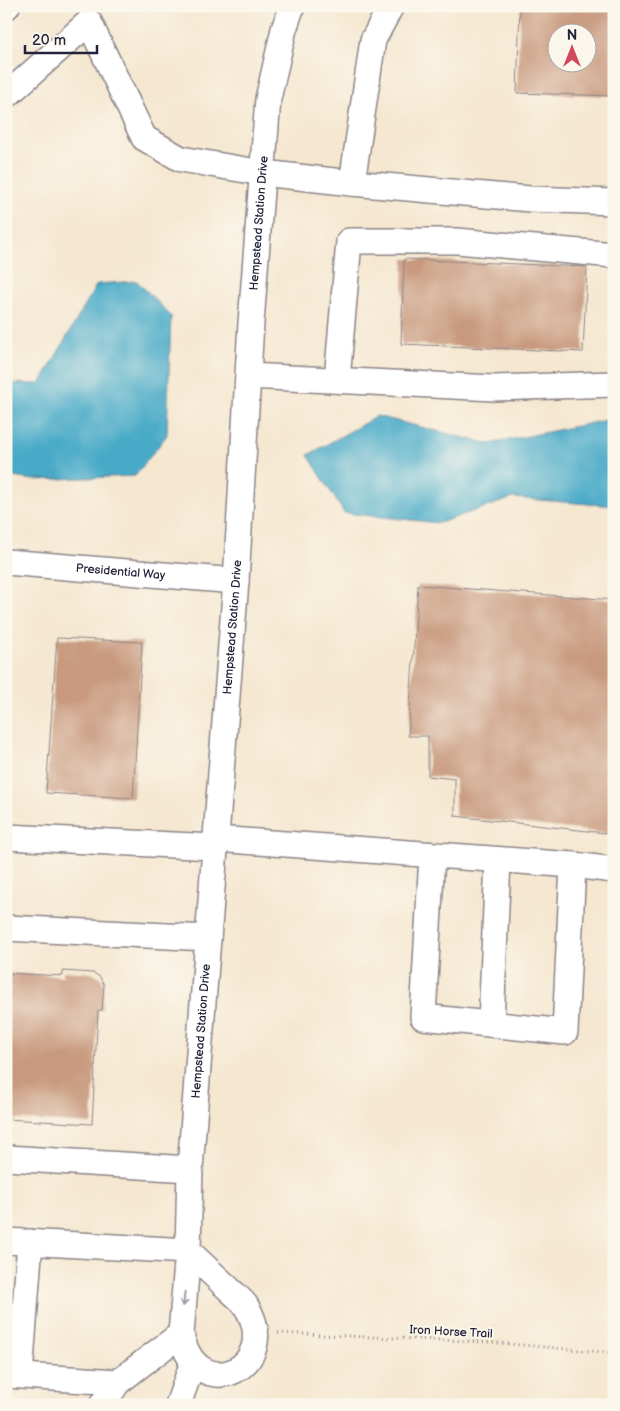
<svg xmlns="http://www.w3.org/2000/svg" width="620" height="1411" font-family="'Balsamiq Sans',sans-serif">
	<rect width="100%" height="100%" fill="#fbf7ec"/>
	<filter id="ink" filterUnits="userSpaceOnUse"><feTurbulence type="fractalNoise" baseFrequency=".02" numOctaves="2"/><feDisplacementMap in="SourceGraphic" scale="10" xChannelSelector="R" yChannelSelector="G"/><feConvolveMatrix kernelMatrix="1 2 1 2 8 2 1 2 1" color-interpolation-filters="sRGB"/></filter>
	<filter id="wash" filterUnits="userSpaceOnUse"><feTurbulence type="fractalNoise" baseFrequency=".0096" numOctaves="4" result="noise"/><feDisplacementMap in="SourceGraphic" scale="20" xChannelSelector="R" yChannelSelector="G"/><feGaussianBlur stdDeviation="1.12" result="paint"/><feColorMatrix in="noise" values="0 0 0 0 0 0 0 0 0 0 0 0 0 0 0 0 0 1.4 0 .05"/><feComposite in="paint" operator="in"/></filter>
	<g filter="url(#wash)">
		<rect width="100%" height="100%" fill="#f5e7d0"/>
		<path fill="#48aac8" stroke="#356682" d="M137,281l34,35 -4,119 -32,41 -102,4 -27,-4v-93l34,1 57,-100z
			M377,416l112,28 117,-24 8,3v83l-101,-8 -74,25 -95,-10 -36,-58z"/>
		<g id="blocks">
			<path fill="#c8997e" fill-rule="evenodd" d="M520,6h94v90l-97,-3zM558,32h30v30h-30z
				M404,259l183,8 -4,85 -182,-8z
				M418,585l196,15v234l-159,-18v-37l-27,-3v-40h-20z
				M57,638l85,4 -9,156 -87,-5z
				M63,971l30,2 7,4 4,8 -2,25h-4l-6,114 -86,-5v-146l57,3z"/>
		</g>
	</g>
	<g filter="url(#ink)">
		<use href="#blocks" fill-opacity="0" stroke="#8c8486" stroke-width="1"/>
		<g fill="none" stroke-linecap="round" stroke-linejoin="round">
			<g stroke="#8c8486" stroke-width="28">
				<g id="minor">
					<path d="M6,7l1,-1"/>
					<path d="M6,96l83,-74 55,116 37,21 82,14 89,10 21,-143 18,-34"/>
					<path d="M352,183l178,16 84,3"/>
					<path d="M248,376l246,12 120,-4"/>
					<path d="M337,380l12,-139h108l157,14"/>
					<path id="s1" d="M6,562l230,19"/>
					<path d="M6,837l209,10"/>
					<path d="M216,839l357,26 -8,167 -142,-15 9,-162"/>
					<path d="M573,865l41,5"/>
					<path d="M6,928l202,10"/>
					<path d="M491,1024l7,-164"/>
					<path d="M6,1158l184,11"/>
					<path d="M6,1241l182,10"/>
					<path id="s2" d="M188,1251c14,13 28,26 42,39 5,5 12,10 16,16 38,61 -49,103 -65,28l7,-83 2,-82 46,-588 15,-258 17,-224 16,-70 8,-23"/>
					<path d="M6,1375l112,7"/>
					<path d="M20,1375l10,-133"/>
					<path d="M102,1405l16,-23 63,-48"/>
					<path d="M178,1405l15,-43"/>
				</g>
			</g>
			<path stroke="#8c8486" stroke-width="3" stroke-dasharray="1 4" stroke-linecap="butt" d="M278,1333l209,9 127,11"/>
			<use href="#minor" stroke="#fff" stroke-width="25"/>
		</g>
		<defs><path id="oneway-shaft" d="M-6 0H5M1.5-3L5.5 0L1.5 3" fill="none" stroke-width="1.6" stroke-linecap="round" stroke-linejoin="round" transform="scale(1.25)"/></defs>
		<use stroke="#9c9ca7" href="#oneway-shaft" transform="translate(184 1299) rotate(95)"/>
	</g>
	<g text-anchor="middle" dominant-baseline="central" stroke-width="4" stroke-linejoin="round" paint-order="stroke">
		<g font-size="12" fill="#22223b" stroke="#fbf7ec">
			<text stroke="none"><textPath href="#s2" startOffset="1344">Hempstead Station Drive</textPath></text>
			<text stroke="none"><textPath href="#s1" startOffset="115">Presidential Way</textPath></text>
			<text stroke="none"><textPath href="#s2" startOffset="939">Hempstead Station Drive</textPath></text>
			<text stroke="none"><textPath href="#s2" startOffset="534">Hempstead Station Drive</textPath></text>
			<text transform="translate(451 1332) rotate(3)">Iron Horse Trail</text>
		</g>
	</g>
	<rect width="620" height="1411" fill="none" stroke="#fbf7ec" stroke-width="25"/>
	<g transform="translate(572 48)"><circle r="24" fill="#fbf7ec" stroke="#a4a2a5"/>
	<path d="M0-4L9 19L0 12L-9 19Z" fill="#d1495b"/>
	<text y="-8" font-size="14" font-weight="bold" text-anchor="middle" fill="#22223b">N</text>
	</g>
	<path d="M25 45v8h72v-8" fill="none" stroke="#22223b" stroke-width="2.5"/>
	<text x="32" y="45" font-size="15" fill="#22223b" stroke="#fbf7ec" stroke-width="4" paint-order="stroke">20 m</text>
</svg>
